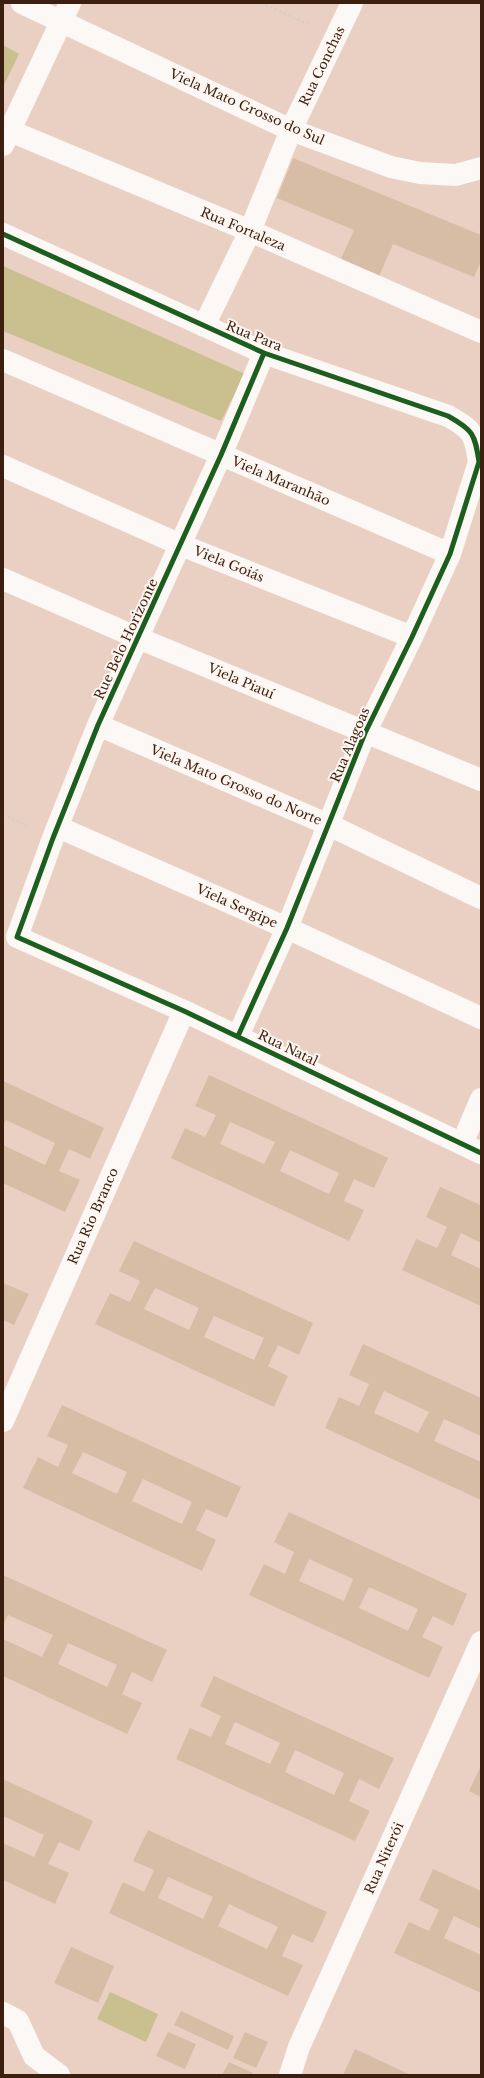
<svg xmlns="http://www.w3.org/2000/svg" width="484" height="2078" font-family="'Libre Baskerville',serif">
	<rect width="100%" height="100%" fill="#ead0c3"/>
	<path fill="#cabf8e" d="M3,45l16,9 -16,33z
		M3,266l242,108 -24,47 -218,-90z
		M110,1992l48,22 -12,28 -49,-23z"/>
	<path fill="#d7bda6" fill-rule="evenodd" d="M293,158l188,77v26l-7,16 -81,-33 -15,35 -39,-16 15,-33 -77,-32z
		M209,1075l179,83 -14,30 -20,-9 -10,22 20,9 -15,31 -178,-83 14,-30 20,9 11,-22 -21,-9zM230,1122l45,20 -11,22 -44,-20zM290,1150l49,23 -10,21 -49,-23z
		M3,1081l101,47 -14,31 -21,-10 -10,22 21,9 -15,32 -62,-29v-38l42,20 10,-22 -49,-23 -3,6z
		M440,1187l41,18v38l-20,-10 -10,22 30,14v37l-79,-36 14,-31 21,9 10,-21 -21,-10z
		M134,1241l179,82 -14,32 -21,-10 -10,21 20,10 -14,31 -179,-83 15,-31 20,9 10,-21 -21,-10zM155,1288l44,20 -10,22 -45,-21zM214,1316l50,22 -10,22 -50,-23z
		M3,1283l26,11 -15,31 -11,-5z
		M363,1344l118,54v38l-37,-17 -10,22 47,21v38l-156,-72 14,-31 20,9 10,-22 -20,-9zM384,1391l45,21 -11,21 -44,-20z
		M62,1405l179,82 -14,31 -21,-9 -10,21 20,10 -14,31 -179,-83 15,-31 20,10 10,-22 -21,-9zM83,1452l44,20 -10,22 -45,-21zM143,1479l49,23 -10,22 -50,-23z
		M289,1512l178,82 -14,32 -20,-10 -11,21 21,10 -14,31 -180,-83 15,-31 21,10 9,-22 -20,-10zM309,1559l44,20 -9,22 -45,-20zM369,1587l49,22 -10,22 -49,-23z
		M3,1575l164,75 -15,32 -20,-10 -10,22 20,9 -15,31 -124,-58v-37l39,18 11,-22 -45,-20 -5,11zM68,1643l49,22 -10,22 -49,-23z
		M214,1676l180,82 -15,31 -20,-10 -10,22 21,10 -15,30 -179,-82 14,-31 21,9 10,-21 -21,-10zM235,1722l45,21 -10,21 -45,-20zM295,1750l49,23 -10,22 -49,-23z
		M481,1766v31l-12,-6z
		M3,1779l90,42 -14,30 -20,-9 -11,22 21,9 -14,31 -52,-24v-37l31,14 10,-22 -41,-19z
		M148,1830l179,82 -14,31 -21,-9 -10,22 21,9 -15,31 -179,-83 14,-31 21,10 10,-22 -21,-9zM168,1877l45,20 -10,22 -45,-21zM229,1904l49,23 -11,22 -49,-23z
		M433,1869l48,22v38l-27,-13 -10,22 37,17v38l-87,-40 15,-31 20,9 10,-21 -20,-10z
		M71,1947l43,19 -16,37 -44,-20z
		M181,2011l53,25 -6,14 -54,-25z
		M168,2032l28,12 -11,25 -29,-13z
		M245,2032l23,10 -12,26 -23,-10z
		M355,2049l56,26h-68z
		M229,2062l24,11 -1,2h-30z"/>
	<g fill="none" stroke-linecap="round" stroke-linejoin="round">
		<path stroke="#d7ceca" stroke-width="2.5" stroke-dasharray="2 3" stroke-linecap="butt" d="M261,3l49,22
			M3,814l24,12"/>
		<path stroke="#fcf8f6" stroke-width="22" d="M22,3l269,127 100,37 29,6 36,2 25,-7
			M3,128l247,103 231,101
			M3,145l67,-142
			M3,234l261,119 184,63c25,14 27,18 31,46l-29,92 -38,83 -47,96 -78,195 -49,108
			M204,326l46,-95 41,-101 61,-127
			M264,353l-43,102 -123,270 -45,113 -36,99 167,74 297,142
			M3,360l447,194
			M3,466l178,79 231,92
			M3,579l135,59 343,142
			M98,725l231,100 152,73
			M58,827l229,101 194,90
			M462,1144l19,-45
			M3,1421l181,-410
			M3,2013l15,8 16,35 25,19
			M290,2075l9,-28 182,-405"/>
		<g stroke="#fef6f1" stroke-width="8">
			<path id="cycleway" d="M3,234l261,119 184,63c25,14 27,18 31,46l-29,92 -38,83 -47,96 -78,195 -49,108
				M264,353l-43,102 -123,270 -45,113 -36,99 167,74 297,142"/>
		</g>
		<use href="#cycleway" stroke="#1b5e20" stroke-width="5"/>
	</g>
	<g text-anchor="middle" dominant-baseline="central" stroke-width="4" stroke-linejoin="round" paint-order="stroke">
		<g font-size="13" fill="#3d1f0f" stroke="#fef6f1">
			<text transform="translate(322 66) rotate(-64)">Rua Conchas</text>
			<text transform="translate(247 107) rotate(24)">Viela Mato Grosso do Sul</text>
			<text transform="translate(243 229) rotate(23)">Rua Fortaleza</text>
			<text transform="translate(254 336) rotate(22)">Rua Para</text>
			<text transform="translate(281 481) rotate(23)">Viela Maranhão</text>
			<text transform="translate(229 564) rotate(22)">Viela Goiás</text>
			<text transform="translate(126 639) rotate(-65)">Rue Belo Horizonte</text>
			<text transform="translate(241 681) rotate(23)">Viela Piauí</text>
			<text transform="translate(350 745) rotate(-67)">Rua Alagoas</text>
			<text transform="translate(236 785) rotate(23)">Viela Mato Grosso do Norte</text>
			<text transform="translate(237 906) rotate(24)">Viela Sergipe</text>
			<text transform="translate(288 1048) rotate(26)">Rua Natal</text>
			<text transform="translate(93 1216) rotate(-66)">Rua Rio Branco</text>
			<text transform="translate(384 1858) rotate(-66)">Rua Niterói</text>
		</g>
	</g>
	<rect width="484" height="2078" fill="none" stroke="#3d1f0f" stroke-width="8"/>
</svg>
